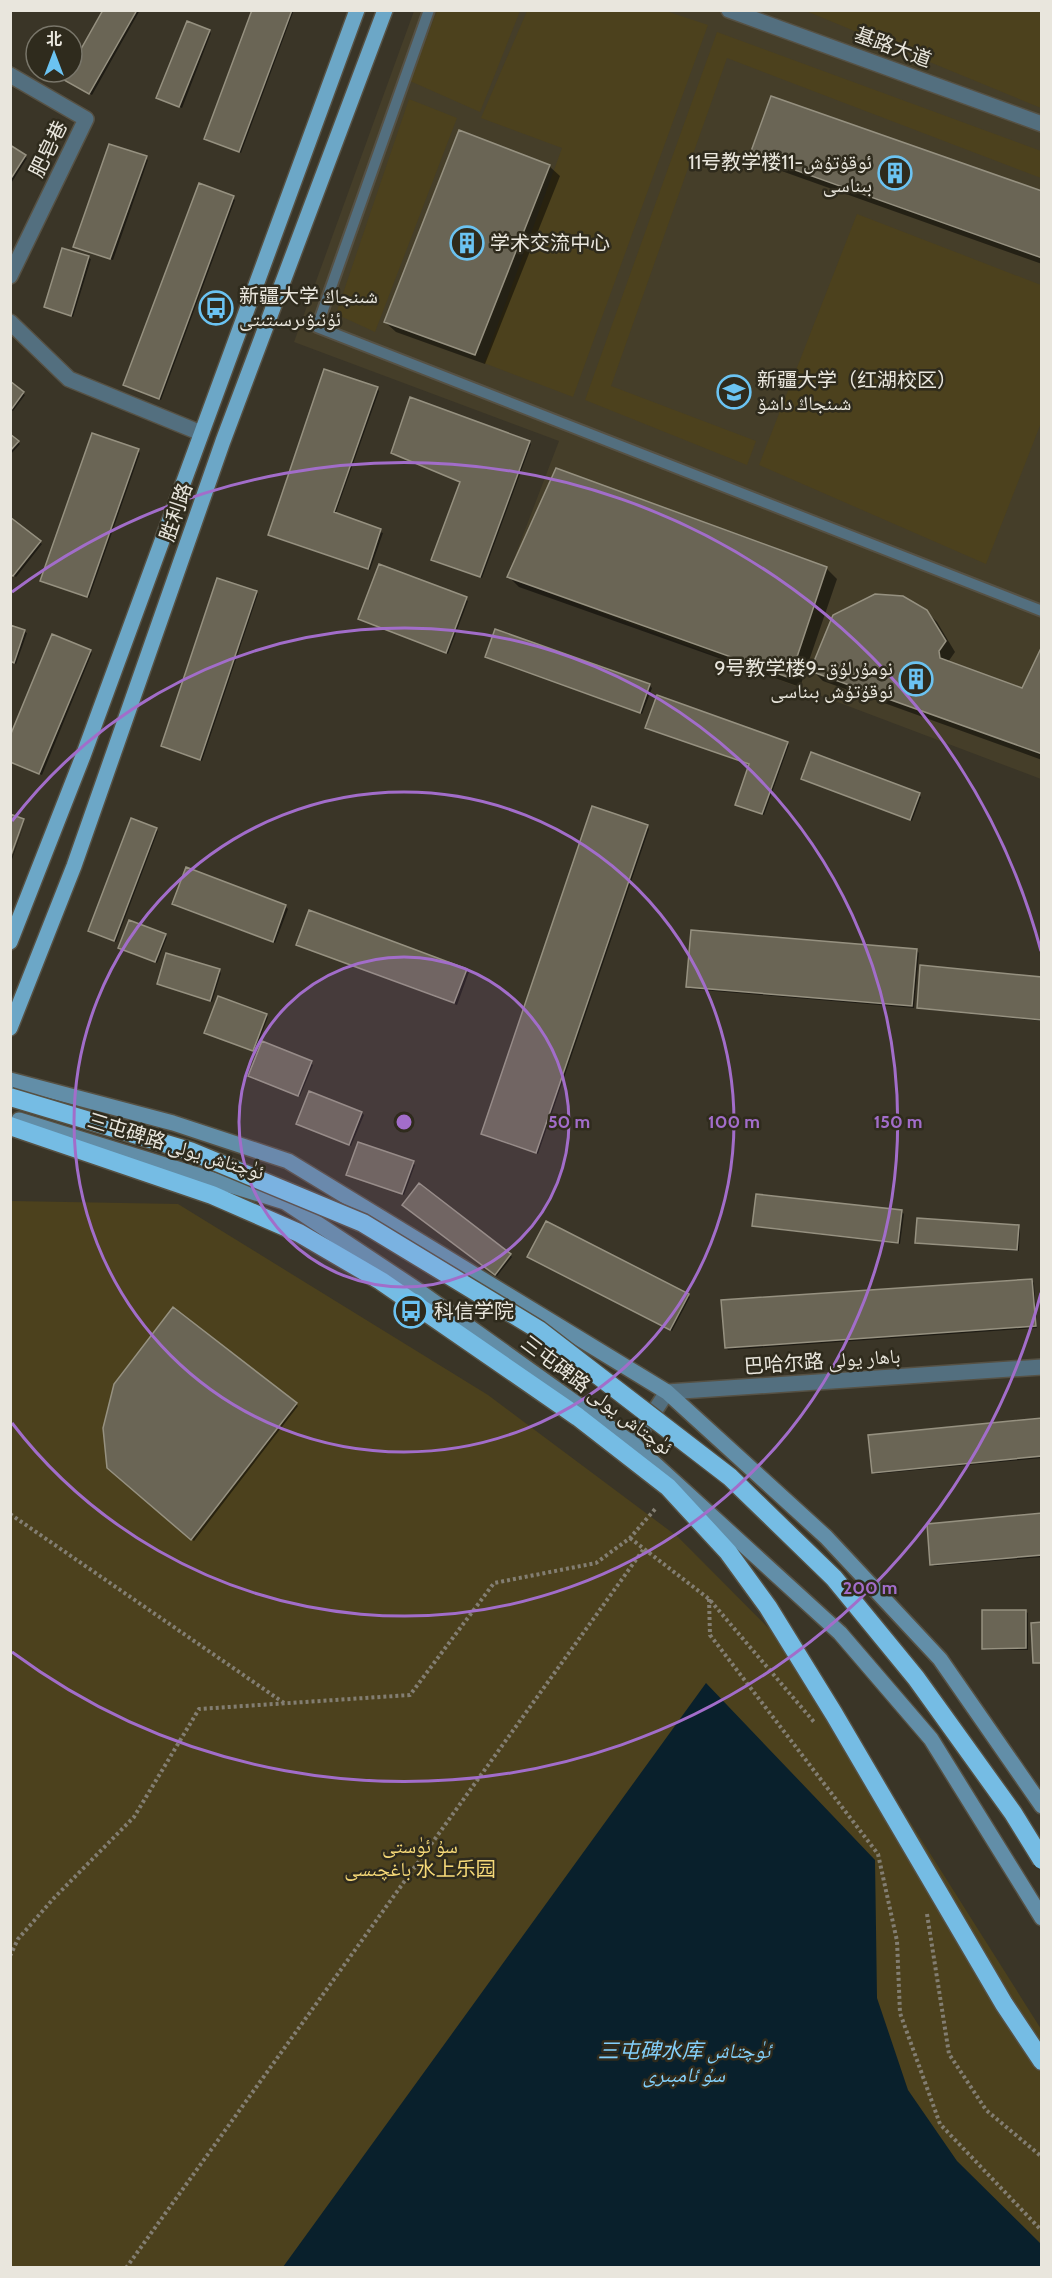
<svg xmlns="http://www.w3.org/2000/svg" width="1052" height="2278" font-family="Cabin,'Noto Naskh Arabic','Noto Sans SC',sans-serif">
	<rect width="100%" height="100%" fill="#3a3527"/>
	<path fill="#453e29" d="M414,11h627v768l-534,-202 52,-136 -265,-99z"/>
	<path fill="#4c411d" d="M437,11h83l-40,101 -70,-31z
		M527,11h139l42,14 -135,372 -89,-34 78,-215 -81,-30z
		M806,11h235v97z
		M717,32l324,119v27l-314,-120 -116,328 145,55 -9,24 -162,-65z
		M409,99l48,19 -82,214 -39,-18z
		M857,214l184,71v138l-55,141 -227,-99z
		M11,1201l167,3 310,191 190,142 143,144 220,348v238l-1030,1z"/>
	<path fill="#09202c" d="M706,1683l169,177 2,138 31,92 49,71 84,83v23h-758z"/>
	<path fill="#0007" d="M105,10h35l-48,85 -24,-14 2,-9h2v-4z
		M254,10h40l-53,143 -33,-13z
		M209,31l2,2 -29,75 -22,-9z
		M10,147l17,11 -17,27z
		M752,154l290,39v71l-280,-100z
		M146,158l2,2 -35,100 -36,-12 -2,-2z
		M549,166l11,10 -75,188 -89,-32 -11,-10z
		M233,198l2,2 -74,200 -34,-13 -2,-2z
		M63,250l28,9 -18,58 -27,-10z
		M10,383l15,12 -12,16 -3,-2z
		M377,388l2,3 -44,124 48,18 -13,37 -98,-33 -2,-2z
		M10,436l10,8 -10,11z
		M529,442l2,2 -49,134 -47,-16 -2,-2 29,-77 -70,-30z
		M138,451l2,2 -51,145 -45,-16z
		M10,519l32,25 -26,33 -6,-4z
		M826,568l11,11 -37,108 -281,-100 -10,-10z
		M256,592l2,2 -56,167 -38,-13 -2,-2z
		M466,599l2,2 -20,53 -88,-35z
		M926,611l11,11 18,30 -7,10 75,28 19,-41v111l-219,-79 -11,-11z
		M10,626l17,7 -11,31 -6,-2z
		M90,651l2,2 -50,122 -32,-13v-22z
		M487,657l162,28 3,3 -10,26z
		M647,727l140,16 2,2 -25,70 -27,-10 13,-40z
		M805,780l114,15 2,2 -9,24z
		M25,822l-15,43v-3z
		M647,826l2,3 -111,325 -53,-18 -3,-2z
		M156,829l2,2 -42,111 -24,-9 -2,-2z
		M186,869l100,38 2,2 -13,34 -100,-37 -2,-3z
		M165,935l2,2 -10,26 -37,-15z
		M297,945l170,25 2,2 -12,33z
		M917,951l2,2 -5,55 -224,-19 -2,-2z
		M219,971l2,2 -9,29 -54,-18z
		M1042,978v43l-122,-12 -2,-2z
		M266,1015l2,2 -13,35 -49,-19z
		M311,1063l2,2 -13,31 -50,-21z
		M362,1113l2,2 -13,31 -53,-22z
		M413,1163l2,2 -11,30 -56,-21z
		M406,1206l104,49 2,2 -15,19z
		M902,1212l2,2 -4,30 -144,-17 -2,-2z
		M1018,1227l2,2 -1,22 -100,-7 -2,-2z
		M529,1257l159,38 2,2 -18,34z
		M1032,1281l2,2 3,45 -309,22 -2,-3z
		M296,1404l2,2 -104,135 -86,-74z
		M1042,1420v38l-167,16 -2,-2z
		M1042,1515v42l-108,9 -2,-2z
		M1025,1611l3,2v37h-42l-2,-2z"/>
	<path fill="#6a6555" stroke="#969180" stroke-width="1.5" d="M103,10h34l-48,84 -25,-14 4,-8h4v-7z
		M252,10h40l-53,142 -35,-13z
		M187,21l23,9 -31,77 -23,-9z
		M771,96l271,95v67l-292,-104z
		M459,130l91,35 -75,190 -91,-33z
		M109,144l38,12 -37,103 -37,-12z
		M10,145l16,10 -16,25z
		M199,183l35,13 -75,203 -36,-14z
		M62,248l27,8 -18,60 -27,-9z
		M324,369l54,18 -44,125 47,17 -13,40 -100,-34z
		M10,381l14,11 -13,18h-1z
		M410,397l120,44 -50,136 -49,-17 29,-78 -69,-29z
		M92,433l47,16 -52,148 -47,-16z
		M10,434l9,7 -9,10z
		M556,468l271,99 -37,111 -283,-101z
		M10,517l31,24 -28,35 -3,-2z
		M379,564l88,33 -21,56 -88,-34z
		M217,578l40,13 -57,169 -39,-14z
		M875,594l28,2 24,14 19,31 -7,10 1,7 82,30 20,-42v108l-232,-83 23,-56z
		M10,625l15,5 -11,33 -4,-2z
		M495,629l155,55 -10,29 -155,-56z
		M52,634l39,16 -52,124 -29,-12v-26z
		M657,695l131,47 -26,72 -27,-9 14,-41 -104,-36z
		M811,752l109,41 -10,27 -109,-41z
		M592,806l56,19 -112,328 -55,-19z
		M10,814l14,5 -14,39z
		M131,818l26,10 -43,113 -26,-10z
		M186,867l100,38 -13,37 -101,-38z
		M309,910l158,59 -13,34 -158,-58z
		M129,920l37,14 -11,28 -37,-14z
		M691,930l226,19 -5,57 -226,-19z
		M166,953l54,16 -10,32 -53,-17z
		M920,965l122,12v43l-125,-12z
		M218,996l49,18 -14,37 -49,-18z
		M262,1041l50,20 -14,35 -50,-20z
		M309,1091l53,21 -13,33 -53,-21z
		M358,1142l56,19 -12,33 -56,-19z
		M419,1183l92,71 -16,21 -93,-70z
		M756,1194l146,16 -4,33 -146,-17z
		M917,1218l102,7 -2,25 -102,-7z
		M546,1221l143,73 -19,36 -143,-73z
		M1032,1279l4,47 -311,22 -4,-48z
		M173,1307l124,96 -106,137 -84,-72 -4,-40 11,-44z
		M1042,1418v38l-170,17 -4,-38z
		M1042,1513v42l-112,10 -3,-41z
		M982,1610h44v38l-44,1z
		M1042,1622v41h-9l-2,-40z"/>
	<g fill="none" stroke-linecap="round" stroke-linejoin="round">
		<g stroke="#565144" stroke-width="14">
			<path id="lane" d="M429,10l-112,317 725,284"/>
		</g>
		<g stroke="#565144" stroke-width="18">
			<path id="street" d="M729,10l313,114
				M10,75l76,44 -76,157
				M10,322l59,57 132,54
				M633,1444l34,-52 375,-25"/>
		</g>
		<g stroke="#565144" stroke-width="18">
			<path id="secondary" d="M10,1080l163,43 115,38 379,231 159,145 114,122 102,147
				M19,1120l266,82 134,89 214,153 207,189 91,106 111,179"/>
		</g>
		<g stroke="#565144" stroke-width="18">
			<path id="primary" d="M10,942l73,-186 274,-746
				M10,1028l64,-162 149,-425 162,-431"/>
		</g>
		<g stroke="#565144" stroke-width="21">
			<path id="highway" d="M10,1126l202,69 87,38 82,48 197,136 90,70 60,65 40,55 66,107 170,290 38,57"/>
		</g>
		<path stroke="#837e72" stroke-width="4" stroke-dasharray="3 3" stroke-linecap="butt" d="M10,1514l274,189
			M630,1538l79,61 105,123
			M709,1599l1,36 168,219 19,87 3,72 40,111 102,107
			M927,1914l22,140 37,56 56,47
			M10,1956l8,-17 36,-41 80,-81 65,-108 211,-14 84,-112 102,-20 34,-25 26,-30
			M126,2268l517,-718"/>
		<use href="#lane" stroke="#536f7f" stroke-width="10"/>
		<use href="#street" stroke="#536f7f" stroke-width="15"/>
		<use href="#secondary" stroke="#628ea8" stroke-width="15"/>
		<use href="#primary" stroke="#6ca7c7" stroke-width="15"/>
		<use href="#highway" stroke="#75bce4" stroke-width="18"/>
		<g stroke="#565144" stroke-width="21" stroke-linecap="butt">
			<path id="highway-bridge" d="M10,1097l180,54 173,72 176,107 191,147 104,101 82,100 97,135 29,47"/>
		</g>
		<use href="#highway-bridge" stroke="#75bce4" stroke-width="18"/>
	</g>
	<circle cx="404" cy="1122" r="165" fill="#a26dca" fill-opacity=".12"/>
	<g fill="none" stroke="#a26dca" stroke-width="3">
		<circle cx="404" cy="1122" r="165"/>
		<circle cx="404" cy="1122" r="330"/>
		<path d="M12 821A494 494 0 1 1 12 1423"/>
		<path d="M1041 1293A659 659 0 0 1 12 1652M12 592A659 659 0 0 1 1041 951"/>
	</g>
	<defs>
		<g id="building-ring" transform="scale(1.725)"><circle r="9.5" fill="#2f2b1d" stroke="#6bc3f2" stroke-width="1.5"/><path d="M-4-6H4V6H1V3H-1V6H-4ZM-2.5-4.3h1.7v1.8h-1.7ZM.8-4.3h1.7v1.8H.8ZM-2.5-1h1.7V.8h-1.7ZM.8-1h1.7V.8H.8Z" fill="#6bc3f2"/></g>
		<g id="bus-ring" transform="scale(1.725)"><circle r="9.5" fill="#2f2b1d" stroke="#6bc3f2" stroke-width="1.5"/><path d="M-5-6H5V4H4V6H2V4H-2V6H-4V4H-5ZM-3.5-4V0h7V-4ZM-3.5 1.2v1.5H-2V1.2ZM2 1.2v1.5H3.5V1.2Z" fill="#6bc3f2"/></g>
		<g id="university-ring" transform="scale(1.725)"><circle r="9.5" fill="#2f2b1d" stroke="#6bc3f2" stroke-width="1.5"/><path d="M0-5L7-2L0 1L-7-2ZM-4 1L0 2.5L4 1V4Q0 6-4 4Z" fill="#6bc3f2"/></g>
	</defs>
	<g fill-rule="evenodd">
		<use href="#building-ring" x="895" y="173"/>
		<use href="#building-ring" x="467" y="243"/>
		<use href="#bus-ring" x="216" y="308"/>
		<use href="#university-ring" x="734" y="392"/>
		<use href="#building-ring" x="916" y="679"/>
		<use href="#bus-ring" x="411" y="1311"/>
	</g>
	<g text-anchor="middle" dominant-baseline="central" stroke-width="5" stroke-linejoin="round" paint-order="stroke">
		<g font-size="20" fill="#e9e6dd" stroke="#2f2b1d">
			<text transform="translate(893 47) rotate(20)">基路大道</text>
			<text transform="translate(48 149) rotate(-64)">肥皂巷</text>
			<text transform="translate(176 512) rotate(-71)">胜利路</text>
			<text transform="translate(176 1146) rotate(17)">三屯碑路 ئۈچتاش يولى</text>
			<text transform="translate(822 1361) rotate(-4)">巴哈尔路 باھار يولى</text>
			<text transform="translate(597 1395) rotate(37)">三屯碑路 ئۈچتاش يولى</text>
		</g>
		<g font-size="20" fill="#e9e6dd" stroke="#2f2b1d" text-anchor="start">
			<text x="872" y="162" text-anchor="end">11号教学楼11-ئوقۇتۇش<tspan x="872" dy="23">بىناسى</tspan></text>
			<text x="490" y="243">学术交流中心</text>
			<text x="239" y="296">新疆大学 شىنجاڭ<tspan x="239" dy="23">ئۇنىۋىرسىتىتى</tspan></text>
			<text x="757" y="380">新疆大学（红湖校区）<tspan x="757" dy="23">شىنجاڭ داشۆ</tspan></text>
			<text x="893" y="668" text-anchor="end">9号教学楼9-نومۇرلۇق<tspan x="893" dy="23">ئوقۇتۇش بىناسى</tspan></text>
			<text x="434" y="1311">科信学院</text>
		</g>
		<g font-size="20" fill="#f6d978" stroke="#2f2b1d">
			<text x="420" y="1846">سۇ ئۈستى<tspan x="420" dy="23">باغچىسى 水上乐园</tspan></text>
		</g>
		<g font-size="21" font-style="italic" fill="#83d0fb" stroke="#2f2b1d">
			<text x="684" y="2050">三屯碑水库 ئۈچتاش<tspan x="684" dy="24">سۇ ئامبىرى</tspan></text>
		</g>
	</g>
	<circle cx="404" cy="1122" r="9" fill="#a26dca" stroke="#2f2b1d" stroke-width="3"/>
	<g font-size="18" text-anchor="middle" font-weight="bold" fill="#a26dca" stroke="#2f2b1d" stroke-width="5" stroke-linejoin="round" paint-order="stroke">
		<text x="569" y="1128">50 m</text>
		<text x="734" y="1128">100 m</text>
		<text x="898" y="1128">150 m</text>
		<text x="870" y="1594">200 m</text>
	</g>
	<rect width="1052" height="2278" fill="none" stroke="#e9e6dd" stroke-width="24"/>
	<g transform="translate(54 54)"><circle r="28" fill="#2f2b1d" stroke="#79766a" stroke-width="1.5"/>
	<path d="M0-4.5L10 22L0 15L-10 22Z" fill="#6bc3f2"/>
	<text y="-9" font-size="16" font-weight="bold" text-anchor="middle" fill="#e9e6dd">北</text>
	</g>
</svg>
